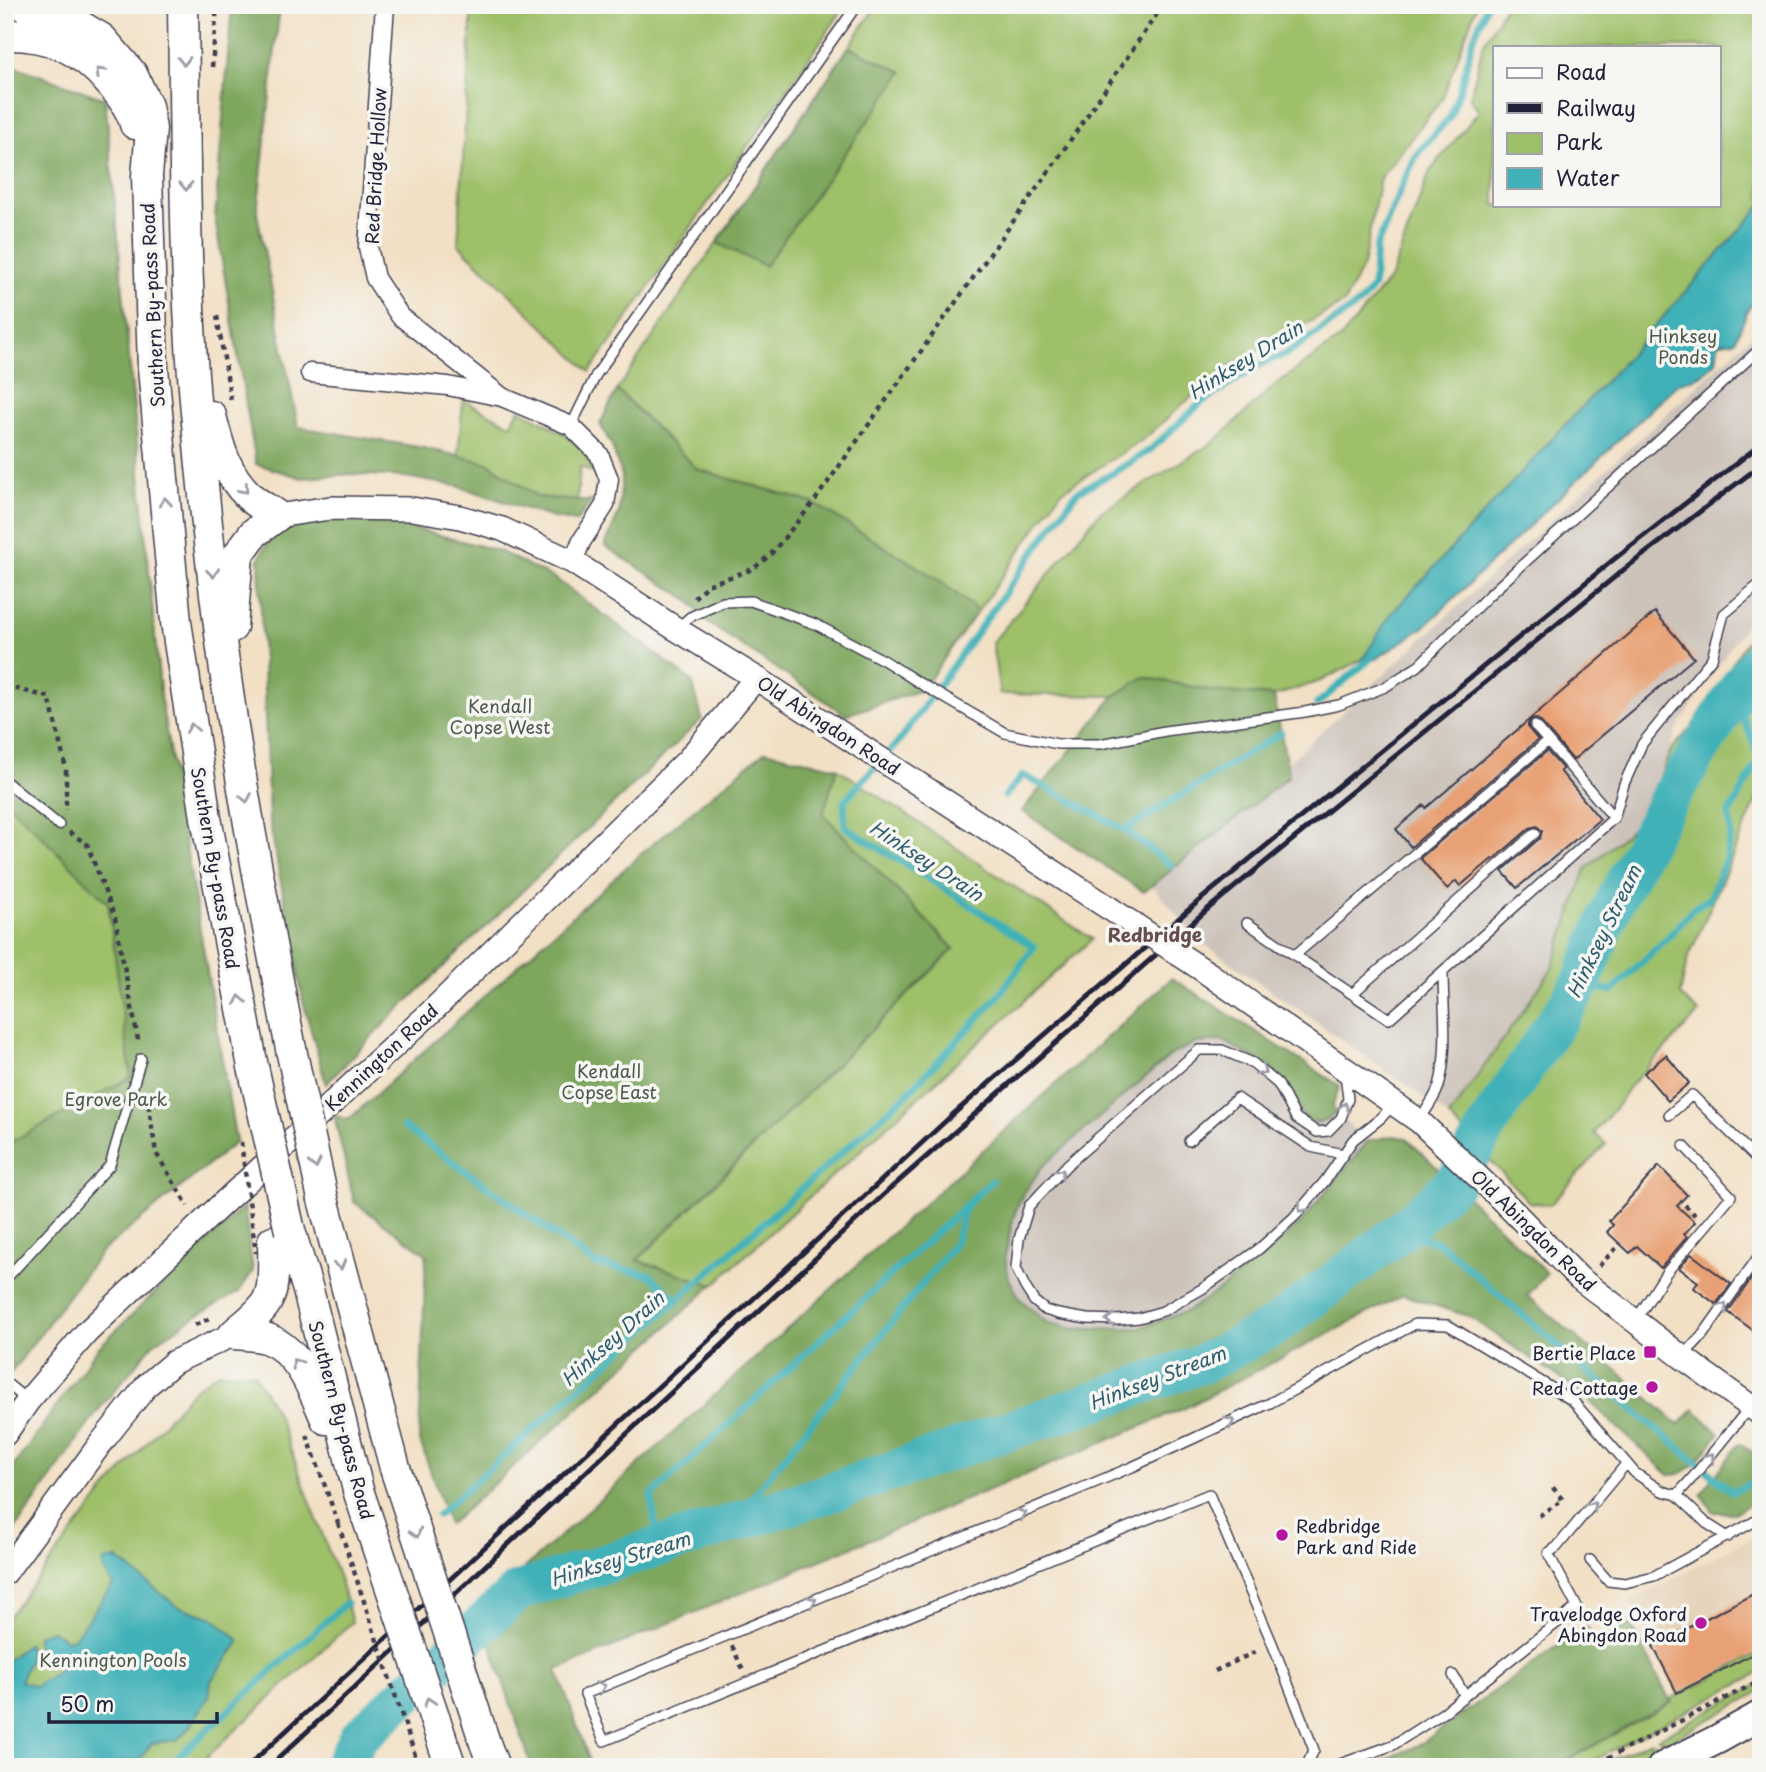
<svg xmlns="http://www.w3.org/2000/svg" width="1766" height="1772" font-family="'Playpen Sans',sans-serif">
	<rect width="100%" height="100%" fill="#f6f6f2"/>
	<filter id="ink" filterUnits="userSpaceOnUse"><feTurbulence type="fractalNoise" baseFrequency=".0143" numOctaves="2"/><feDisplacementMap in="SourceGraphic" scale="14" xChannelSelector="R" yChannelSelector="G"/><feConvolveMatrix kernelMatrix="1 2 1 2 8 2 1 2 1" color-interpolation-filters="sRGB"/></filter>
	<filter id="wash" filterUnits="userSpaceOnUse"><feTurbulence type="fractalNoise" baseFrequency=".00686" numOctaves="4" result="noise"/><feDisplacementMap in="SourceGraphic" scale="28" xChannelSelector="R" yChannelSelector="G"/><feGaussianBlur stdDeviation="1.57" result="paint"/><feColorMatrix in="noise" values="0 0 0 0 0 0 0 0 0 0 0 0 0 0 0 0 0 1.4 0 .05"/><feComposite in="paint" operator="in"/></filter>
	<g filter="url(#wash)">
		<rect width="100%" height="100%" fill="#f2e0c5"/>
		<path fill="#e5d0b6" d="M1761,1533v117l-84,43 -47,-92z"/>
		<path fill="#ccc2b9" d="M1761,327v274l-83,126 -30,88 -62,54 -33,100 -104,148 -34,-26 -215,-150 -47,-54z
			M1223,1041l33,18 26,19 9,12 10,24 8,6 10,3 8,-3 8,-7 33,28 -69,84 -81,66 -31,20 -48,17 -65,1 -28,-7 -26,-23 -11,-20 -4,-23 9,-41 9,-19 19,-29 129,-112 24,-12z"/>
		<path fill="#9ec069" stroke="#607152" stroke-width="2" fill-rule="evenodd" d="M472,5h374l-256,367 -132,-128z
			M877,5h600l-35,94 -62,79 -17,88 -19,37 -115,63 -46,38 -38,34 -84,54 -83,119 -41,-32 -124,-76 -116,-34 -80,-79z
			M1506,5h255v292l-13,12 -13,32 -17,2 -2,19 -16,14 -23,8 -253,243 -48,32h-13l-42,22 -47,15 -61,-5 -69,-14 -30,19 -114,-2 -8,-51 108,-131 115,-71 61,-57 66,-47 49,-60 39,-106 49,-60 -9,-13 13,-53zM1495,47h224v158h-224z
			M11,65l94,34 56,602 75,441 -135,110 -96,129v-1315z
			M463,400l48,25 8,-16c30,17 63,27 74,63l-13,-5 -3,34 -39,-4 -50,-34 -30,-7z
			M1761,623v167l-74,171 -7,34 19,18 -71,75 -10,17 -24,28 12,11 -56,61 -21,-3 -80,-85 103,-148 34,-100 57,-50 28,-69 21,-23 63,-99z
			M837,768l255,171 -379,346 -76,-24 317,-312 -132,-135z
			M219,1372l35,1 24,43 62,165 12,41 -156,145h-191v-146l98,-128 91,-104z
			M1761,1652v20l-180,95h-27l117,-64 1,-5z
			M1761,1683v8l-93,51 -10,-4z
			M1650,1741l9,4 -22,14 -16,8h-24z"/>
		<path fill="#7ea65d" stroke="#50644c" stroke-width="2" d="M232,5h48l-23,208 41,214 126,21 64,15 50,34 39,4h15l-16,21 -26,-5 -89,-30 -55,-10 -53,-3 -51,4 -46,-14 -41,-245z
			M849,47l54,25 -138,194 -48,-23z
			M11,65l94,34 56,602 75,441 -135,110 -88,118 -8,-31v-196l3,1 123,-67 -23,-174 -103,-103v-127l8,3 -8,-147v-463z
			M617,390l80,79 116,34 124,76 41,32 -56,79 -76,25 -138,-92 -18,-22 -85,-55 14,-34 3,-36 -10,-30 -12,-22z
			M379,519l120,32 57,28 136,102 10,38 -313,300 -63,65 -22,-79 -35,-186 -10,-259c3,-6 5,-14 10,-19 27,-28 74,-21 110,-22z
			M1144,677l69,14 61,5 15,80 -145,116 -122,-81 92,-115z
			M765,751l72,17 -14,46 131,135 -317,311 76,25 -264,240 -30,-87 7,-184 -72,-52 -20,-87 14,5 295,-268z
			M1172,978l168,108 -7,18 2,9 -8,7 -8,3 -10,-3 -8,-6 -10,-24 -9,-12 -26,-19 -33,-18 -28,2 -24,12 -129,112 -20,29 -8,19 -9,41 4,23 11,20 26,23 28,7 65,-1 48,-17 31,-20 81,-66 69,-84 24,-5 14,2 141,135 -20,23 89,74 63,55 15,-16 25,25c-13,15 -28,43 -50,41l-94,-87 -107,-72 -65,-21 -220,114 -626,261 35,97h-60l-53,-157z
			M244,1206l9,65 -14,21 -43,24 -43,28 -53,64 -95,136v-66l93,-130z
			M1739,1444l22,13v41l-27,15 -20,-1 -13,-18z
			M1631,1624l40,79 -117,64h-186l51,-22 167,-119 10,16z"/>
		<path fill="#40b1b8" stroke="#316a7a" stroke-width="2" d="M1761,206v91l-13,12 -13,32 -17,2 -2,19 -16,14 -23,8 -253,243 -48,32h-13l27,-44 235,-255z
			M116,1558l61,48 36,12 27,23 -29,40 -2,16 -22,33 -10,10 -25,3 -13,18 -19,1 -5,5h-110v-105l23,-18 2,15 -10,22 15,5 21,-13 7,-11 -26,-15v-11l15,-6 15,10 7,-2 39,-53 -10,-17 1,-7z"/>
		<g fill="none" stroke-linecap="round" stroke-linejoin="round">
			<path stroke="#40b1b8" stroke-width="7" d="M1317,704l53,-45
				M1005,796l18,-21 102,55 156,-97
				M1125,830l47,36
				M1581,984l31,7 56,-54 25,-28 17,-11 16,-40 5,-23 -2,-21 30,-54 -4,-15 -21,-47
				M404,1127l192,137 54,11 27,25
				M1399,1233l40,10 181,156 113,93 28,-15
				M438,1515l469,-421 90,-96 37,-51 -90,-59 -99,-61 -1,-26 56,-61 177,-248 38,-20 35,-22 52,-48 61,-39 23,-9 74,-51 13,-16 3,-39 28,-67 13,-27 33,-37 12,-34 10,-41 15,-37
				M731,1524l224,-281 10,-36
				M659,1546l-8,-50 341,-315
				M167,1767l179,-164"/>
			<path stroke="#40b1b8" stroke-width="40" d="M343,1767l15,-29 160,-147 305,-96 381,-132 71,-37 124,-93 57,-52 38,-66 87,-131 33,-81 56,-106 73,-116 18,-22"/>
		</g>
		<g id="blocks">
			<path fill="#e8a175" d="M1655,612l39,46 -121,102 -33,-39 -3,-2 -6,1 -3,4v4l10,12 -127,107 -15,-18 28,-24 2,3z
				M1547,751l16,18 -3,2 40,48 -83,69 -15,-17 38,-33 2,-7 -5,-5 -7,2 -37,32 -1,-1 -32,27 -4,-5 -9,8 -27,-31z
				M1666,1055l23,28 -21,18 -24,-28z
				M1659,1166l28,29 -10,11 18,16 -11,12 3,3 -26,31 -24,-22 -7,7 -23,-21 6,-7 -4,-4z
				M1691,1254l40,30 -15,20 -22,-16 4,-6 -19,-14z
				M1761,1265v71l-33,-24z
				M1761,1590v60l-84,43 -24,-47z"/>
		</g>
	</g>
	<g filter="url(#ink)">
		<use href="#blocks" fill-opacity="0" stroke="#413e50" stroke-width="2"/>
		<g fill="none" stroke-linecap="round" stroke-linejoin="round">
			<g stroke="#413e50" stroke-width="12">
				<path id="service" d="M571,426l25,-51 261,-370
					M678,628l12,-11 33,-15 28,-1 64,23 70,37 36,23 84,49 53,11h42l65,-13 140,-19 34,-7 46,-18 32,-20 72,-72 272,-247
					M5,781l54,44
					M1614,818l10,-34 18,-40 70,-86 12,-44 37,-31
					M1247,923l142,96 54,-48
					M1295,955l253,-214
					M1352,994l183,-161
					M1345,1074l3,25 -7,19 -13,13 -11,1 -21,-14 -18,-34 -25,-21 -31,-13h-23l-132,115 -38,41 -10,33 -3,29 9,19 9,14 11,9 13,4 29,5 30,1 22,-2 24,-7 39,-22 57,-40 35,-32 31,-36 28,-41 28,-22 13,-14
					M1669,1115l23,-20 69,68
					M1420,1119c7,-10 15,-21 19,-33 10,-36 4,-78 4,-115l171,-153 -79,-92
					M1189,1141l48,-43 74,49 32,7
					M5,1280l105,-115 31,-106
					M1636,1320l30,-47 65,-77 -47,-50
					M1683,1356l19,-20 59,-83
					M5,1382l22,18
					M1677,1495l16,-18 56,-69
					M1590,1560l18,21 17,2 29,-7 107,-58
					M1453,1675l12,21
					M1306,1767l8,-17 -42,-107 -63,-149 -605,247 -19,-47 226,-93 321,-134 138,-64 145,-79 33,1 125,76 62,72 27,18 15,4 29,28 22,14
					M1332,1767l61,-22 50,-32 134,-106 -29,-54 9,-6 69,-83"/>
			</g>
			<g stroke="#413e50" stroke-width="21">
				<path id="minor" d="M385,5l-17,242 7,31 25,38 102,81 69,29 28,28 10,25 -4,26 -24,37 -8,20
					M310,373l138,13 49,10"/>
			</g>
			<g stroke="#413e50" stroke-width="26">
				<path id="tertiary" d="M277,516l53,-8 82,1 48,8 42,12 71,33 103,67 80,49 353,230
					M1206,972l213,149 73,69 87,88 103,79 79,57
					M5,1434l23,-33 58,-68 135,-128 209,-192 257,-252 69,-83
					M5,1573l96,-130 46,-58 27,-23 60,-28"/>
			</g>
			<g stroke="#413e50" stroke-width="32">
				<path id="primary" d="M1662,1767l56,-28 43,-24"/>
			</g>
			<g stroke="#413e50" stroke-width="33">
				<path id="trunk" d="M183,5c2,136 1,272 13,407 8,91 18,182 31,273 17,122 41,243 64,364
					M27,8l43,12 32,19 30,35 15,32 4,23 -4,47 6,192 23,254 30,196 47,249
					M5,35c45,-1 76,14 105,48 11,12 21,25 25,41
					M211,416c8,31 14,57 38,80 8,8 19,13 28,20l-23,17 -16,22 -6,72
					M323,1199l72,269
					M290,1231l18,59 50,200
					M234,1334c11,1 24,1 34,5 32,13 45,51 58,80
					M234,1334c11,-10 30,-23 35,-37 6,-13 4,-41 4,-56
					M485,1743l9,24"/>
			</g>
			<path stroke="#413e50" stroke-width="4.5" stroke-dasharray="5 5" stroke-linecap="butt" d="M212,67l5,-62
				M217,316l14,85
				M694,598l13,-13 46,-16 18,-15 42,-51 241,-339 109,-159
				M5,686l44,11 17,72v41
				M69,832l18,12 28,74 24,127
				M147,1095l9,58 32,53
				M1685,1205l10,10
				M1599,1266l21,-22
				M195,1325l18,-8
				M307,1435l31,88
				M1539,1516l24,-16 -13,-16
				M732,1646l11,24
				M1215,1671l44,-21
				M1590,1767l171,-87"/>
			<use href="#service" stroke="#fff" stroke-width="9"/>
			<use href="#minor" stroke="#fff" stroke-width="18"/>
			<use href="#tertiary" stroke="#fff" stroke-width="23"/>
			<use href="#primary" stroke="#fff" stroke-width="28"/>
			<use href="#trunk" stroke="#fff" stroke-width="30"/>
			<path stroke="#22223b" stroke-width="5" d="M247,1767l703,-650 250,-217 413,-340 148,-116
				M269,1767l622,-579 318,-280 413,-337 139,-106"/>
			<g stroke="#413e50" stroke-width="26" stroke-linecap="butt">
				<path id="tertiary-bridge" d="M1109,908l97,64"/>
			</g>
			<g stroke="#413e50" stroke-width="33" stroke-linecap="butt">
				<path id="trunk-bridge" d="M291,1049l32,150
					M253,1067l37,164
					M395,1468l90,275
					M358,1490l93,277"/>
			</g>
			<path stroke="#413e50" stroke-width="4.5" stroke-dasharray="5 5" stroke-linecap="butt" d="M241,1142l15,111
				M338,1523l81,244"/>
			<use href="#tertiary-bridge" stroke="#fff" stroke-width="23"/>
			<use href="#trunk-bridge" stroke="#fff" stroke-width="30"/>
		</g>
		<defs><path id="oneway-chevron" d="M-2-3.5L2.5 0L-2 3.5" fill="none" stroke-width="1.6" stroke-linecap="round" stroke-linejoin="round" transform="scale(1.75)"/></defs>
		<g stroke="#9c9ca7">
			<use href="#oneway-chevron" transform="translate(184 61) rotate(89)"/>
			<use href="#oneway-chevron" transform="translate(100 72) rotate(-134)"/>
			<use href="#oneway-chevron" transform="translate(186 186) rotate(89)"/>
			<use href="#oneway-chevron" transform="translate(244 489) rotate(49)"/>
			<use href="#oneway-chevron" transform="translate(165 502) rotate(-95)"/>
			<use href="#oneway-chevron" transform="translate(213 573) rotate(83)"/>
			<use href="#oneway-chevron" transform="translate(192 728) rotate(-99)"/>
			<use href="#oneway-chevron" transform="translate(246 798) rotate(80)"/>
			<use href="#oneway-chevron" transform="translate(240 1000) rotate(-101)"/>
			<use href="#oneway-chevron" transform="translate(1262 1071) rotate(38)"/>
			<use href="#oneway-chevron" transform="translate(1344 1107) rotate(-73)"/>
			<use href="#oneway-chevron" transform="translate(315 1164) rotate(78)"/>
			<use href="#oneway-chevron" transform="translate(1060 1173) rotate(-47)"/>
			<use href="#oneway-chevron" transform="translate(1302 1208) rotate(131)"/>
			<use href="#oneway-chevron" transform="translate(340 1265) rotate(75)"/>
			<use href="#oneway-chevron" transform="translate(1723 1307) rotate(-55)"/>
			<use href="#oneway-chevron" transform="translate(1110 1320) rotate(-179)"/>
			<use href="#oneway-chevron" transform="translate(296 1363) rotate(-127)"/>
			<use href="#oneway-chevron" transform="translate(1230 1422) rotate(-25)"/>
			<use href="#oneway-chevron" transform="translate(1710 1457) rotate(-51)"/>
			<use href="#oneway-chevron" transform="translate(1592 1506) rotate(-51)"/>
			<use href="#oneway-chevron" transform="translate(1022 1514) rotate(-22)"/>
			<use href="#oneway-chevron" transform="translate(416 1533) rotate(72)"/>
			<use href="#oneway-chevron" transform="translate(812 1601) rotate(-23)"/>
			<use href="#oneway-chevron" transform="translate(601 1687) rotate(-22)"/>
			<use href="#oneway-chevron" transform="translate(429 1702) rotate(-108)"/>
		</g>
	</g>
	<g fill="#b5179e" stroke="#f6f6f2" stroke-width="2.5">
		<rect x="1643" y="1345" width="14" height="14" rx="3.5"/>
		<circle cx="1652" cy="1387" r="7"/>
		<circle cx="1282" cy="1535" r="7"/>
		<circle cx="1701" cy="1623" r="7"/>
	</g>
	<g text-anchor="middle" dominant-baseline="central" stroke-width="7" stroke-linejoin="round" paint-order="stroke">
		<g font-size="18" fill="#22223b" stroke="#f6f6f2">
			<text transform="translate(375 166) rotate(-87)">Red Bridge Hollow</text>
			<text transform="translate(152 305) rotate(-93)">Southern By-pass Road</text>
			<text transform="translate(829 725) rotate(33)">Old Abingdon Road</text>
			<text transform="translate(216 868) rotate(80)">Southern By-pass Road</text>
			<text transform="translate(381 1057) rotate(-43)">Kennington Road</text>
			<text transform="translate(1534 1230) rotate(44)">Old Abingdon Road</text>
			<text transform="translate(342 1420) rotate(75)">Southern By-pass Road</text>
		</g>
		<g font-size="18" fill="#4d594b" stroke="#f6f6f2">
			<text x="1683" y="335">Hinksey<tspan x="1683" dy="21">Ponds</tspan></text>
			<text x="500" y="705">Kendall<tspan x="500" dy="21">Copse West</tspan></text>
			<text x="609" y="1070">Kendall<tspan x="609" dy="21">Copse East</tspan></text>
			<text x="116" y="1098">Egrove Park</text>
			<text x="113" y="1659">Kennington Pools</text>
		</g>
		<g font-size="18" fill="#22223b" stroke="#f6f6f2" text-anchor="end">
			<text x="1636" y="1352">Bertie Place</text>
			<text x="1638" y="1387">Red Cottage</text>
			<text x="1296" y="1525" text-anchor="start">Redbridge<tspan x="1296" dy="21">Park and Ride</tspan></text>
			<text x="1687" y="1613">Travelodge Oxford<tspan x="1687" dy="21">Abingdon Road</tspan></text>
		</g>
		<g font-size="19" font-style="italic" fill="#2e5b6d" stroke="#f6f6f2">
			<text transform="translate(1245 359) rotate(-32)">Hinksey Drain</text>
			<text transform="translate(927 860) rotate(33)">Hinksey Drain</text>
			<text transform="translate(1603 931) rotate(-64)">Hinksey Stream</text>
			<text transform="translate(612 1338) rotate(-42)">Hinksey Drain</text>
			<text transform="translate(1157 1377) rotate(-21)">Hinksey Stream</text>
			<text transform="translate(620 1558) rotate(-17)">Hinksey Stream</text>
		</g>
		<g font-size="19" font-weight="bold" fill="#674e4f" stroke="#f6f6f2">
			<text x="1155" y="934">Redbridge</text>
		</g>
	</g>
	<rect width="1766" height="1772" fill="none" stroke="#f6f6f2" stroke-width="28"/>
	<rect x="1493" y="46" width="228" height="161" fill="#f6f6f2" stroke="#a1a1a9" stroke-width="2"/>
	<rect x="1507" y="68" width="35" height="10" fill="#ffffff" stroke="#a1a1a9" stroke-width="2"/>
	<text x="1556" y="80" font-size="21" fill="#22223b">Road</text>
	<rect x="1507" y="103" width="35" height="10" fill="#22223b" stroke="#a1a1a9" stroke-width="2"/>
	<text x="1556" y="116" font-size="21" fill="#22223b">Railway</text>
	<rect x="1507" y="133" width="35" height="21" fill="#9ec069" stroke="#a1a1a9" stroke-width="2"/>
	<text x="1556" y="150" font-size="21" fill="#22223b">Park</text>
	<rect x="1507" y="168" width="35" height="21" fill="#40b1b8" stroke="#a1a1a9" stroke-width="2"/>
	<text x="1556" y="186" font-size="21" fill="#22223b">Water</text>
	<path d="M49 1712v10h168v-10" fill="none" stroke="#22223b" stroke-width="3.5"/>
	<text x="60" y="1712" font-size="21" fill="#22223b" stroke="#f6f6f2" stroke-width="5" paint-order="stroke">50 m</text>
</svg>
